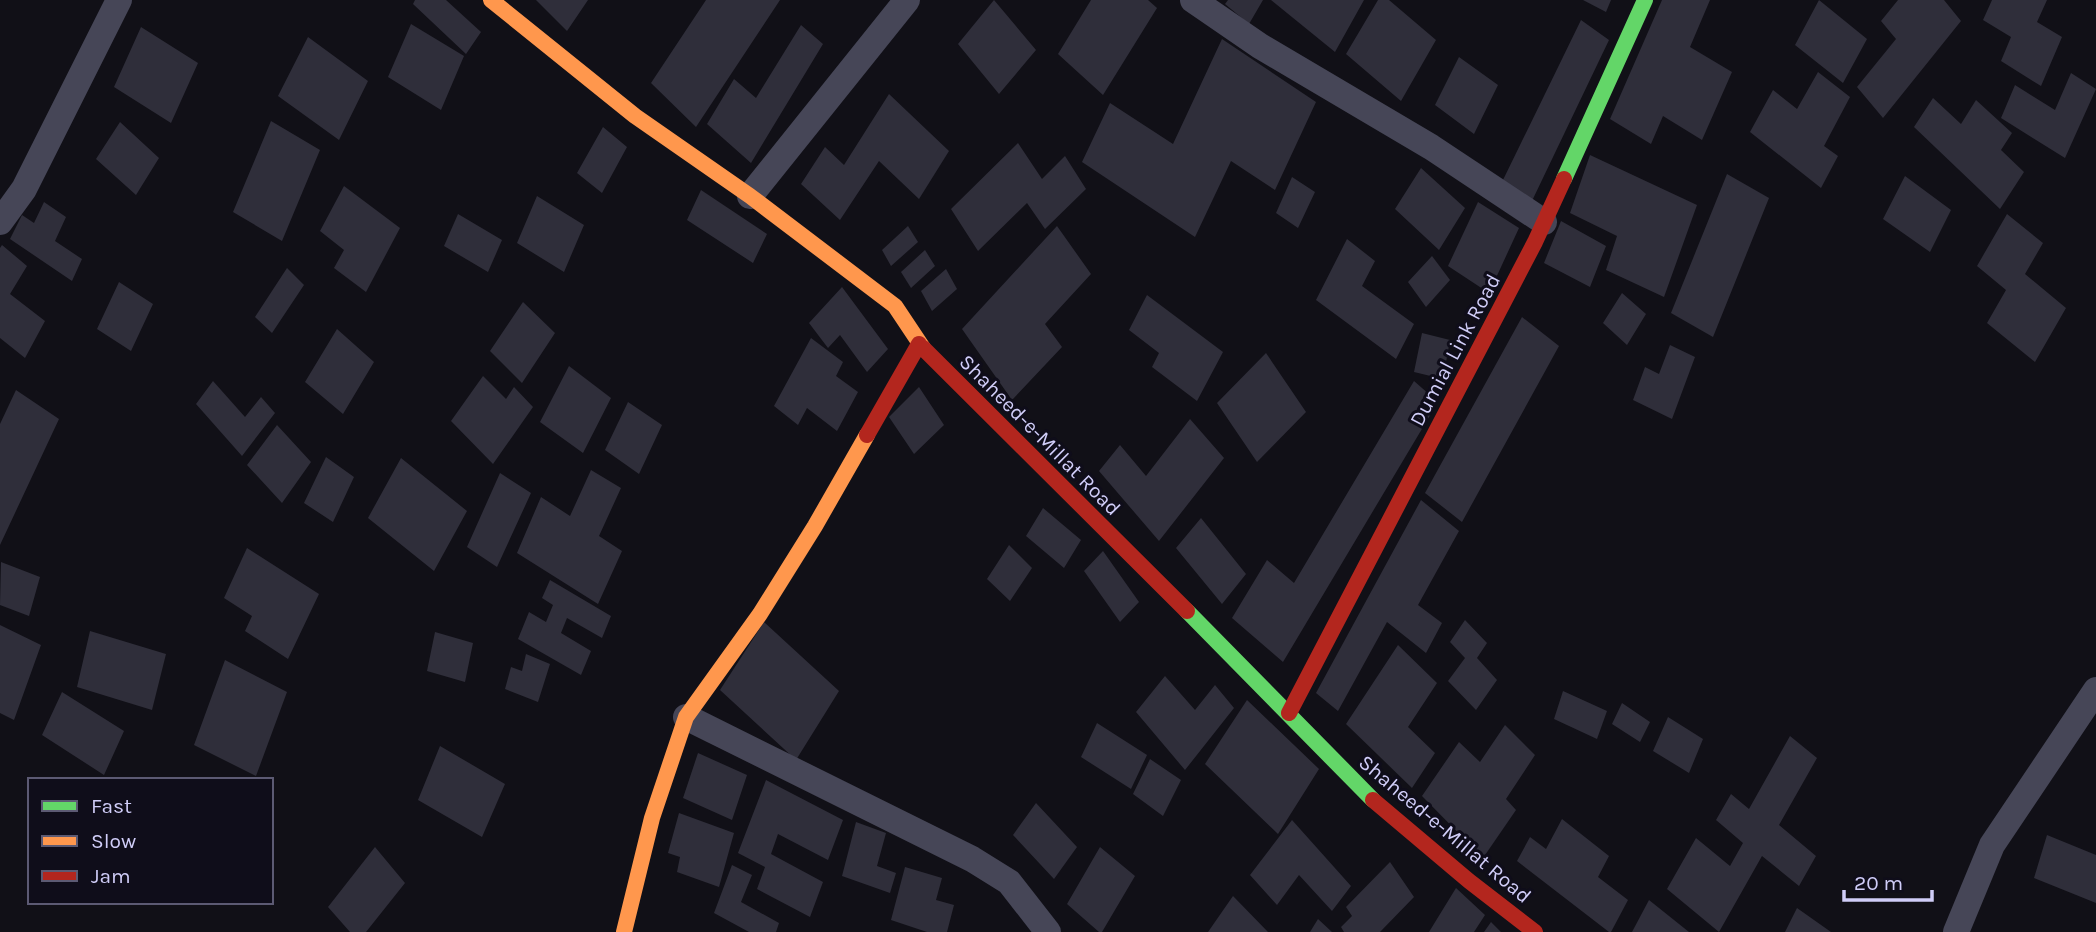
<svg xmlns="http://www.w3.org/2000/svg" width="2096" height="932" font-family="Karla,sans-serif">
	<rect width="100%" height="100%" fill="#111017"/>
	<path fill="#2f2e3a" d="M415,0h31l35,32 -15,22 -53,-50z
		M536,0h52l-21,31z
		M706,0h74l-84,127 -45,-44z
		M994,0l42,50 -37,44 -41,-50z
		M1091,0h57l9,8 -54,87 -45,-41z
		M1228,0h35l-14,24 -24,-20z
		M1271,0h93l-29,52z
		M1378,0h11l47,40 -35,61 -55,-47z
		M1583,0h28l-5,12z
		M1662,0h48l-20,47 42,25 -30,68 -39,-24 -12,28 -41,-25z
		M1819,0l48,39 -24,44 -48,-38z
		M1898,0h46l17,21 -78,97 -26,-31 39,-48 -15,-18z
		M1992,0h55l-10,22 25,15 -21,49 -40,-25 10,-24 -28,-17z
		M1581,20l28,20 -78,163 -29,-21z
		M411,24l53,32 -23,54 -53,-33z
		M801,25l22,19 -72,119 -44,-39 27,-45 22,19z
		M141,27l57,36 -27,60 -57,-36z
		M308,37l60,44 -29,59 -61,-44z
		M1222,39l94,63 -41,88 -44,-29 -36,76 -113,-75 28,-59 63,41z
		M1459,57l39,28 -24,49 -39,-29z
		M1818,72l32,25 -26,49 14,10 -17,32 -71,-56 23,-42 24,19z
		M2071,73l25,16 -31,69 -64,-40 14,-33 40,25z
		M889,94l60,57 -30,48 -40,-38 -39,59 -39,-36 24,-37 19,18z
		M1933,98l28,26 15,-24 36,33 -11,17 23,22 -24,37 -86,-82z
		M271,121l49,29 -38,91 -49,-29z
		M120,122l39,36 -23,37 -40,-36z
		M603,127l24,20 -25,46 -25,-20z
		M1018,143l24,36 23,-23 21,33 -41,40 -18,-26 -49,48 -27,-42z
		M1590,155l107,50 -33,92 -58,-27 11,-34 -47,-23z
		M1421,168l44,40 -26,42 -44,-41z
		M1727,174l42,24 -56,139 -42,-24z
		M1905,176l46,34 -21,42 -47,-33z
		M1292,177l23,15 -17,36 -22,-15z
		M344,186l56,42 -34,64 -32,-24 10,-18 -24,-19z
		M701,190l66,44 -14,29 -66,-43z
		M537,196l47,29 -20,47 -47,-29z
		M44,202l22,15 -11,24 27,18 -10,22 -62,-42 12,-24 12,8z
		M1478,202l41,26 -30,65 -41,-27z
		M458,214l44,26 -14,32 -44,-26z
		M2007,214l36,29 -18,31 41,34 -31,54 -48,-39 19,-33 -29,-24z
		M1561,221l45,25 -16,41 -46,-24z
		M908,226l10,16 -27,24 -9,-16z
		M1057,226l34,48 -46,50 17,23 -50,53 -50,-71z
		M1347,239l28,22 -13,25 52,38 -18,35 -80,-59z
		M2,245l25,21 -17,28 35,27 -20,37 -25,-20v-90z
		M925,250l10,16 -24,22 -10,-16z
		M1432,256l18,24 -24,27 -18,-25z
		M287,268l17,17 -32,48 -17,-16z
		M946,269l11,20 -25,22 -11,-20z
		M119,282l34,22 -22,47 -34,-22z
		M842,287l46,62 -21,23 -27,-37 -12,13 -19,-25z
		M1622,293l24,21 -19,31 -24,-22z
		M1147,295l76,57 -26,49 -45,-34 7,-14 -30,-23z
		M523,302l32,31 -33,50 -32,-32z
		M1522,317l37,29 -97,176 -37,-29z
		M337,329l37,33 -31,52 -38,-32z
		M1422,333l28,7 -7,39 -29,-7z
		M811,338l32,24 -7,14 22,16 -21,39 -30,-23 -9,17 -24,-19z
		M1670,345l25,12 -23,62 -39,-19 12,-33 14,7z
		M1266,353l40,59 -49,50 -40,-59z
		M569,366l42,32 -28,55 -43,-31z
		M483,376l23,23 8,-12 19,20 -40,57 -42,-43z
		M213,381l32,36 16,-20 14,16 -33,43 -46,-52z
		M1414,381l24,21 -155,260 -51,-44 35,-58 27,23z
		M919,387l25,38 -30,29 -25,-37z
		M16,390l43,29 -59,126v-121z
		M628,402l34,23 -23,49 -34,-24z
		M1190,419l34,39 -65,83 -60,-70 21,-26 26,31z
		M277,425l34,37 -29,41 -35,-38z
		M326,457l28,20 -21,45 -29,-19z
		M401,458l66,53 -33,60 -66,-53z
		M591,470l30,18 -22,48 23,15 -24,53 -81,-51 24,-56 29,19z
		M500,473l31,20 -34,74 -30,-20z
		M1421,500l38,31 -41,74 24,18 -16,30 -39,-31 -49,89 -22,-18z
		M1043,508l38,32 -17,28 -38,-32z
		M1201,518l45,56 -24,30 -46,-56z
		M1009,545l23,23 -22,33 -23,-22z
		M247,548l72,46 -31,65 -43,-28 7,-15 -28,-18z
		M1103,551l36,51 -19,20 -36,-51z
		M1,562l39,15 -11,39 -29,-11z
		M550,580l61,36 -9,22 -35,-20 -6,15 30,18 -10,24 -63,-36 11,-27 17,10 7,-17 -11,-7z
		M1465,620l22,23 -10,15 20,22 -21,30 -28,-29 17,-23 -15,-16z
		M764,622l75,69 -43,69 -76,-70z
		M0,625l41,20 -27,75 -14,-7z
		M90,631l76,23 -14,56 -75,-23z
		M435,632l38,11 -8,39 -38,-11z
		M1398,645l39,38 -29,44 27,26 -23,35 -66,-64z
		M526,654l24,10 -12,38 -33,-13 6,-22 11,4z
		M225,660l62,32 -31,84 -62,-31z
		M1165,676l30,34 20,-25 19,23 -49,62 -49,-58z
		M1563,691l44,20 -10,28 -43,-20z
		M62,692l62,39 -20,44 -62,-40z
		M1247,700l72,69 -41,65 -73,-70z
		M1622,703l28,19 -10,20 -28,-18z
		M1668,717l35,22 -14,34 -36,-22z
		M1097,723l50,32 -16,34 -50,-32z
		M1505,725l30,30 -29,44 10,11 -33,48 -61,-62 37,-54 21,20z
		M1790,736l27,22 -38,67 37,31 -17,30 -37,-30 -43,76 -52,-43 29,-51 34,28 13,-23 -27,-23 15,-26 18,15z
		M440,746l65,38 -23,53 -64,-37z
		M698,753l49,22 -15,45 -49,-22z
		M1150,759l31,21 -18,36 -30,-22z
		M766,780l77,40 -15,40 -50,-26 -7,20 52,28 -13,35 -53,-28 8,-22 -27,-14z
		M1036,803l41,44 -23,32 -41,-44z
		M679,813l55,20 -15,54 -42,-15 3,-15 -12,-4z
		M1562,819l47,37 -11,21 30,23 -17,32h-2l-92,-71 13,-24 16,12z
		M1292,820l59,66 -19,25 -33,-36 -22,30 -27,-30z
		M856,822l30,11 -9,33 19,7 -6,20 -48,-17z
		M2047,835l49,20v48l-62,-25z
		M375,847l30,36 -39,49h-16l-22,-25z
		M1100,847l35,29 -33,56h-3l-32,-28z
		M1390,862l24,35 -34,35h-36l-3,-5 11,-11 -6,-9z
		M732,865l20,10 -11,27 38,21 -3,9h-27l-35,-19z
		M905,867l37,11 -6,22 18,5 -7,27h-20l-36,-12z
		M1456,888l29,27 -11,17h-45z
		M1233,896l35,36h-60z
		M1649,900l40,32h-57z
		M1797,908l34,24h-46z
		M1318,919l14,13h-22z
		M1491,922l10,10h-17z"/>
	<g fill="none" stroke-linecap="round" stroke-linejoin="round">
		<path stroke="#464657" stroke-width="26" d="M1193,0l67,46 171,101 113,75
			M750,196l157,-196
			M0,222l24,-33 95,-189
			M686,717l286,142 37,23 39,50
			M1956,932l36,-87 104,-155"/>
		<path stroke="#63d668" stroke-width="16" d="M1564,179l81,-179
			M1187,611l186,189"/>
		<path stroke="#ff974d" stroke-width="16" d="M491,0l144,116 115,80 145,110 28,42
			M624,932l28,-114 34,-101 74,-103 55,-88 52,-91"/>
		<path stroke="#b3261e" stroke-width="16" d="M923,348l264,263
			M867,435l52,-91
			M1289,713l246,-471 29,-63
			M1373,800l96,81 66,51"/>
	</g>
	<g text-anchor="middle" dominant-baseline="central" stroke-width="6" stroke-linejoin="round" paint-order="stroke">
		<g font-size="21" fill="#d0cdf8" stroke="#0f0d1a">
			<text transform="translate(1455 350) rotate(-62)">Dumial Link Road</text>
			<text transform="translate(1040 435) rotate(45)">Shaheed-e-Millat Road</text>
			<text transform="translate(1445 829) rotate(40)">Shaheed-e-Millat Road</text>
		</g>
	</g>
	<rect x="28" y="778" width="245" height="126" fill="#0f0d1a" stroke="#5c5a73" stroke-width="2"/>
	<rect x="42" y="801" width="35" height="10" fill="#63d668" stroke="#5c5a73" stroke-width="2"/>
	<text x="91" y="813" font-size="21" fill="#d0cdf8">Fast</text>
	<rect x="42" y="836" width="35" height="10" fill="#ff974d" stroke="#5c5a73" stroke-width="2"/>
	<text x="91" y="848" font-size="21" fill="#d0cdf8">Slow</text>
	<rect x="42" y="871" width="35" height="10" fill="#b3261e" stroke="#5c5a73" stroke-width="2"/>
	<text x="91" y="883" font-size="21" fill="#d0cdf8">Jam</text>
	<path d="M1844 890v10h88v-10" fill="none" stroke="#d0cdf8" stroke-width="3.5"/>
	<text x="1854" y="890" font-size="21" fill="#d0cdf8" stroke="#0f0d1a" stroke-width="5" paint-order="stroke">20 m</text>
</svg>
